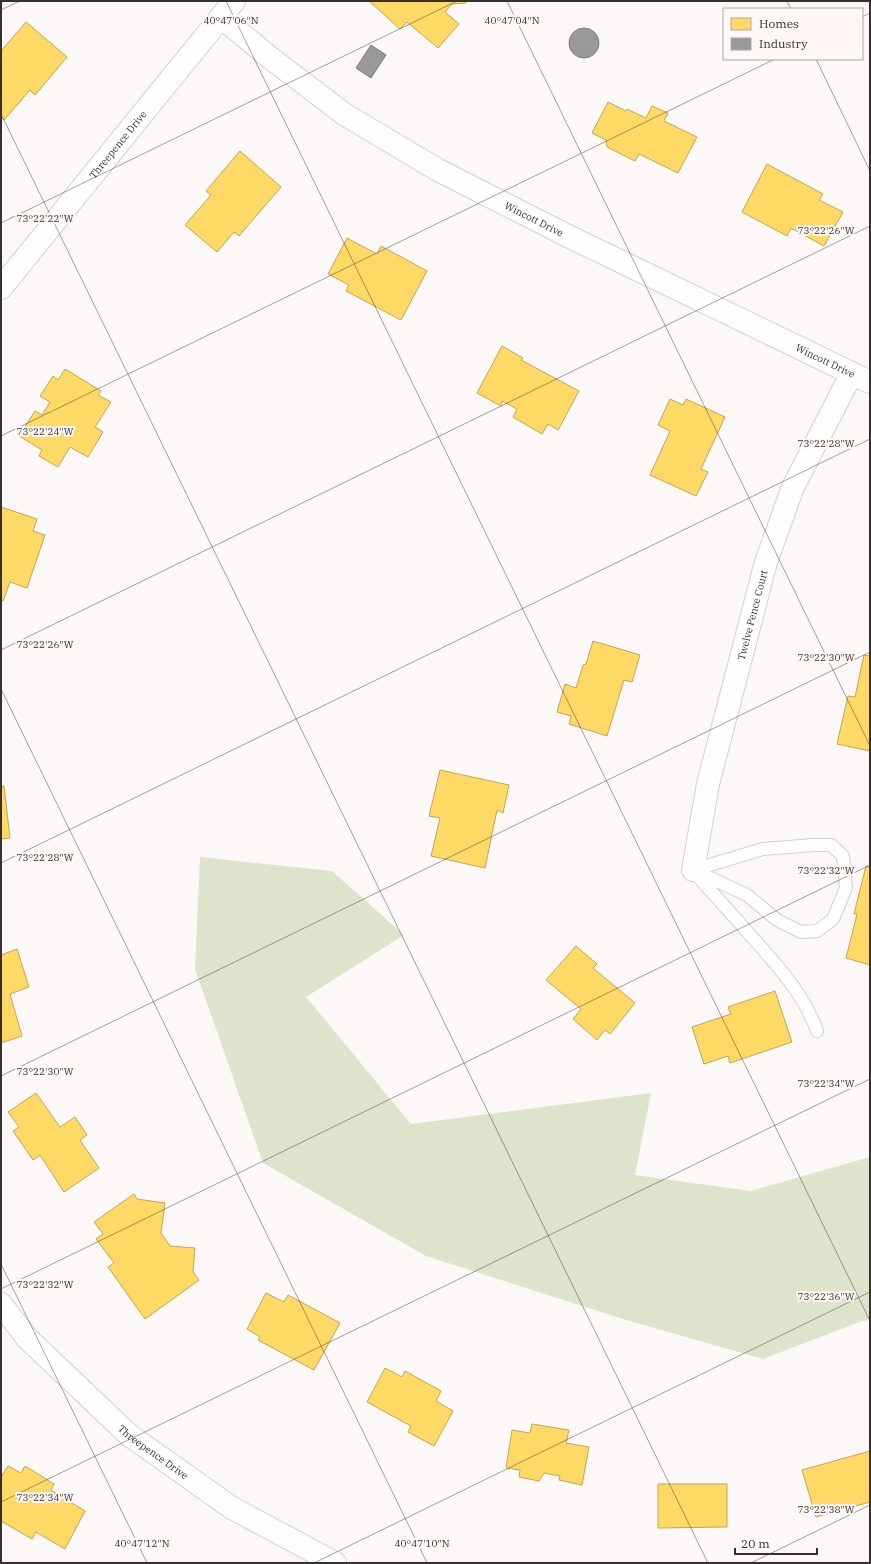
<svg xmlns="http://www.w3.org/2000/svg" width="871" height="1564" font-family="'IBM Plex Serif',serif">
	<rect width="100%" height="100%" fill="#fcf8f7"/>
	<path fill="#dee4cb" d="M200,857l132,14 72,64 -98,62 105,127 240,-31 -16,82 116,16 119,-34v163l-8,1 -99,38 -140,-40 -197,-63 -163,-93 -68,-194z"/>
	<path fill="#ffd966" stroke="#c3a655" d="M369,1h97v2l-14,1 -7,8 14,12 -21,24 -31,-26 -7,7z
		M26,22l41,35 -32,38 -5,-5 -26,30 -3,-3v-66z
		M608,102l18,9 1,-2 19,9 6,-12 16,7 -4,8 33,16 -19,36 -39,-19 -4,7 -28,-14 -1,-7 -14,-7z
		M240,151l41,36 -42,49 -5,-4 -17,20 -32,-27 26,-30 -5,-4z
		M767,164l56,30 -4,6 24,12 -19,34 -33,-18 -4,8 -45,-24z
		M347,238l30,16 4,-8 46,25 -26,49 -55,-29 3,-6 -21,-11z
		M502,346l21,12 -2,2 58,31 -21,39 -10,-6 -6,10 -29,-17 4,-8 -15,-8 -1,5 -24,-13z
		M65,369l36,22 -3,4 13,7 -16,25 8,5 -15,25 -18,-10 -12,20 -19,-11 3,-6 -23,-14 16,-25 7,4 8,-13 -10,-6 13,-20 5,4z
		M670,399l13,6 3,-6 39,18 -24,52 7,3 -12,24 -46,-21 20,-44 -12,-6z
		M1,507l36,12 -4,12 12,4 -18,53 -17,-6 -7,19h-2z
		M593,641l47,14 -8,27 -8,-2 -17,56 -38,-12 2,-8 -14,-4 8,-28 11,4 7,-23 3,-1z
		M864,655l6,1v95l-33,-7 11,-48 7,1z
		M440,770l69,15 -6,28 -6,-3 -12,58 -54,-12 9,-38 -11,-2z
		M4,786l6,52 -9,1v-52z
		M866,866l4,1v98l-24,-7 11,-44h-3z
		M576,946l21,18 -4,4 42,35 -25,31 -5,-4 -8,10 -24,-21 8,-10 -35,-29z
		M17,949l12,38 -19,7 12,42 -21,7v-88z
		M775,991l17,51 -62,21 -2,-7 -24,8 -12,-37 39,-13 -3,-7z
		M36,1093l24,34 15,-10 12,18 -7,5 19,28 -35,24 -24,-37 -7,5 -20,-29 6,-4 -11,-15z
		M134,1194l3,5 28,4 -4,30 9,13 25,2 -2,24 6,8 -54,39 -37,-52 6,-4 -18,-24 7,-5 -9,-12z
		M266,1293l18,9 4,-7 52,28 -26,47 -56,-30 2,-3 -13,-8z
		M385,1368l17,9 3,-6 36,20 -5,10 17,10 -19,35 -26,-14 3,-6 -44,-24z
		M532,1424l37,6 -3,13 23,4 -7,38 -23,-5 1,-4 -16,-3 -5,8 -20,-4 1,-7 -14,-2 6,-38 18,3z
		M870,1451v51l-54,15 -14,-47z
		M8,1466l13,7 4,-7 29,18 -3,6 34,21 -20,38 -29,-17 -4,7 -31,-18v-44z
		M658,1484h69v43l-69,1z"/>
	<path fill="#999" stroke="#7b7a79" d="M569 43a15 15 0 1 1 30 0a15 15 0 1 1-30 0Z
		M371,45l15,10 -15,23 -15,-10z"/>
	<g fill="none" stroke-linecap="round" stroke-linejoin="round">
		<g stroke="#d3cfcd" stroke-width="14">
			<path id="service" d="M814,845h17l12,11 3,32 -13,31 -16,12 -16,1 -24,-12 -30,-25 -54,-25 70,-21z
				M696,874c18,21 37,41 55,62 26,29 53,58 66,95"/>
		</g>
		<g stroke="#d3cfcd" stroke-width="24">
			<g id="minor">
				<path id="s1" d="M221,17l47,39 76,58 94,56 132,67 300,145"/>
				<path id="s2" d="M1,288l233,-287"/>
				<path id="s3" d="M693,870l15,-86 58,-222 27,-75 59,-114"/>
				<path id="s4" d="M1,1304l26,34 102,97 103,73 103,55"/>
			</g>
		</g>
		<use href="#service" stroke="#fffefe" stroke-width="12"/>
		<use href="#minor" stroke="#fffefe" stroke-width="22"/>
	</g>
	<path fill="none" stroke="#36302e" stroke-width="1" stroke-opacity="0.45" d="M226,1l644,1320M507,1l363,745M787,1l4,8M1,10l19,-9M862,17l8,-4M816,59l54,112M1,114l707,1449M1,223l456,-222M1,436l774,-377M1,650l869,-424M1,689l426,874M1,863l869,-424M1,1076l869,-424M1,1264l146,299M1,1289l869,-424M1,1502l869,-423M314,1563l556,-271M751,1563l119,-58"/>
	<g text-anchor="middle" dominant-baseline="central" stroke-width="4" stroke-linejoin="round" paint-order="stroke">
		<g font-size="10" fill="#36302e" stroke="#fef7f5">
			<text stroke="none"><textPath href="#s2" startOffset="185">Threepence Drive</textPath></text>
			<text stroke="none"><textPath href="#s1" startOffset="374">Wincott Drive</textPath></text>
			<text stroke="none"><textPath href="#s1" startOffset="698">Wincott Drive</textPath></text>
			<text stroke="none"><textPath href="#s3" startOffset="262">Twelve Pence Court</textPath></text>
			<text stroke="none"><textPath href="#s4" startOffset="213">Threepence Drive</textPath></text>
		</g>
	</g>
	<g font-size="10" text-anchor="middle" fill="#36302e" stroke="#fef7f5" stroke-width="4" stroke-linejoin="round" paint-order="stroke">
		<text x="231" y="24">40°47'06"N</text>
		<text x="512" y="24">40°47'04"N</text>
		<text x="45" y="222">73°22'22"W</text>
		<text x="826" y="234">73°22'26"W</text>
		<text x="45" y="435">73°22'24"W</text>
		<text x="826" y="447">73°22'28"W</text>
		<text x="45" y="648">73°22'26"W</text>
		<text x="826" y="661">73°22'30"W</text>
		<text x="45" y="861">73°22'28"W</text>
		<text x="826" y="874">73°22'32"W</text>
		<text x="45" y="1075">73°22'30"W</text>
		<text x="826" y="1087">73°22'34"W</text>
		<text x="45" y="1288">73°22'32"W</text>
		<text x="826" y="1300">73°22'36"W</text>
		<text x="45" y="1501">73°22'34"W</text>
		<text x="826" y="1513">73°22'38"W</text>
		<text x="142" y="1547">40°47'12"N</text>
		<text x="422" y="1547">40°47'10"N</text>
	</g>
	<rect width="871" height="1564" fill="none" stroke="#36302e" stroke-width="4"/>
	<rect x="723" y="8" width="140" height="52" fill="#fef7f5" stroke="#aea7a5"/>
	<rect x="731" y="18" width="20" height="12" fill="#ffd966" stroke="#aea7a5"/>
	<text x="759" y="28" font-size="12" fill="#36302e">Homes</text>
	<rect x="731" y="38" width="20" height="12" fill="#999999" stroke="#aea7a5"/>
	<text x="759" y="48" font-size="12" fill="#36302e">Industry</text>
	<path d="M735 1548v6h82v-6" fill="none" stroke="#36302e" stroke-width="2"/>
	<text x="741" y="1548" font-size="12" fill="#36302e" stroke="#fef7f5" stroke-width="3" paint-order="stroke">20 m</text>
</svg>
